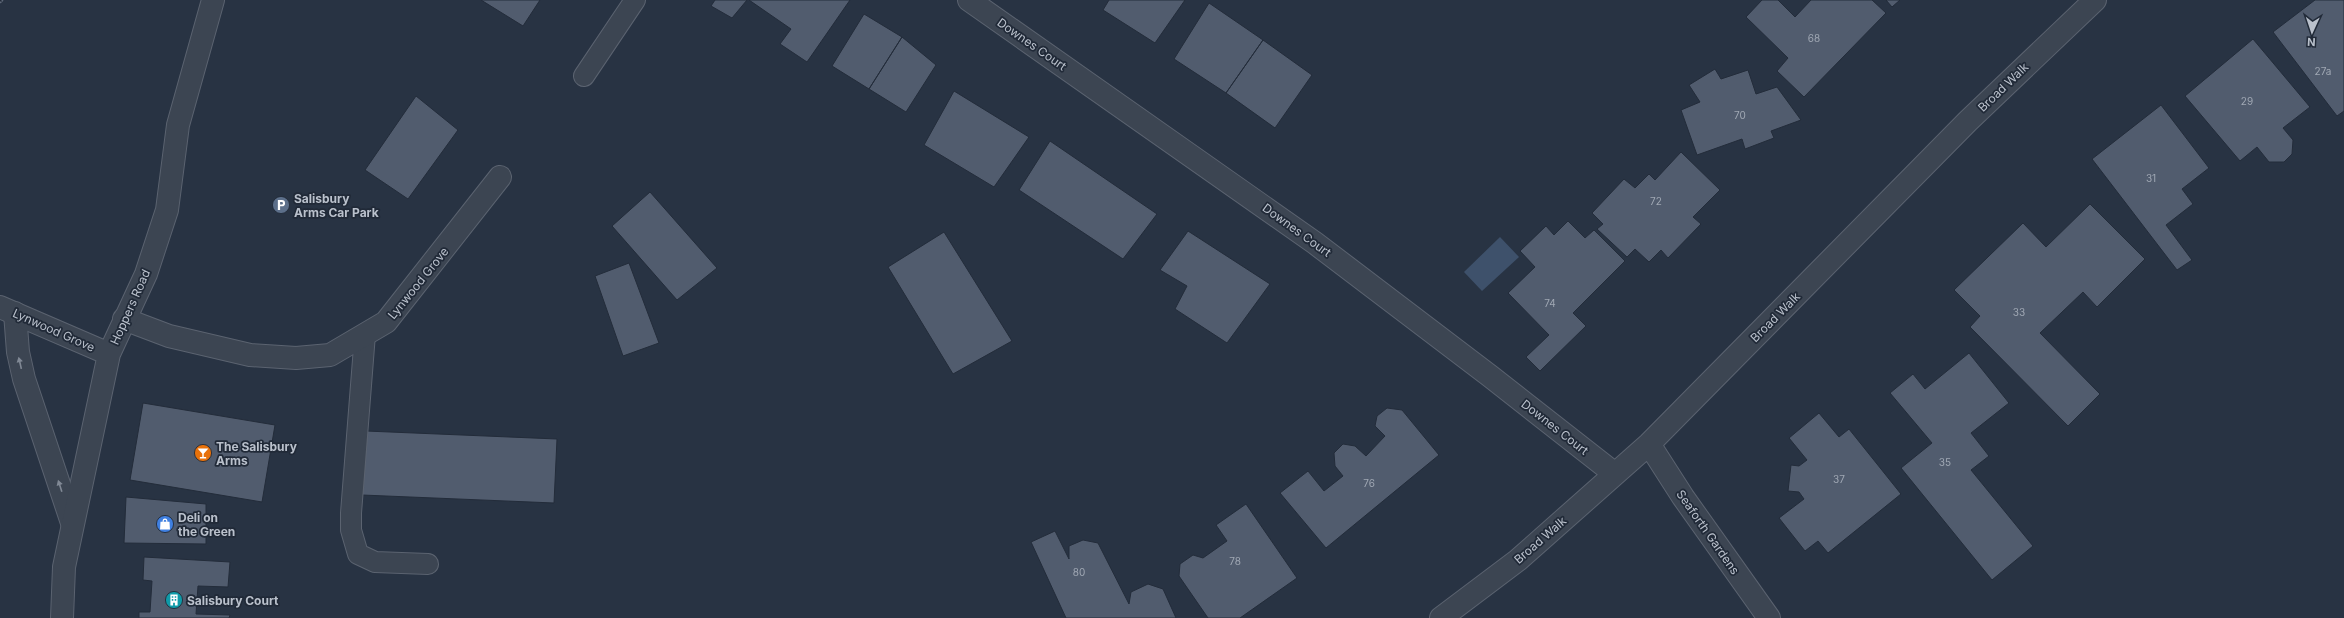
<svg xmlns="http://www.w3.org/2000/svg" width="2344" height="618" font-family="Inter,sans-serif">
	<rect width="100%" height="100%" fill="#283343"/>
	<path fill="#3e516b" d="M1500,237l19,20 -37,34 -18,-19z"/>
	<path fill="#515c6e" stroke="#232c3a" d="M481,0h59l-17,26z
		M715,0h32l-15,18 -21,-12z
		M749,0h101l-43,62 -27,-18 11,-15z
		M1109,0h76l-30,43 -52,-33z
		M1762,0h16l17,17 16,-17h61l14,13 -82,84 -27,-26 11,-13 -42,-41z
		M1886,0h14l-8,7z
		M2315,0h29v111l-7,5 -64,-84z
		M1209,3l54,37 -37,53 -52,-34z
		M864,14l38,23 -33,52 -37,-23z
		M902,37l34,28 -30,47 -37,-23z
		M2253,39l57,68 -27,21 10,12 -1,14 -8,8h-15l-12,-15 -17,14 -55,-65z
		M1263,40l49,35 -37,53 -49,-35z
		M1715,69l6,10 27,-9 8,24 21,-7 24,33 -30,11 3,7 -29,11 -3,-10 -45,16 -16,-45 19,-8 -11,-17z
		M954,91l75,46 -35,50 -70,-42z
		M416,96l42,34 -50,69 -43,-29z
		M2161,105l48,63 -27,21 11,15 -27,21 26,35 -15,10 -85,-111z
		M1050,141l107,73 -34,45 -104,-69z
		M1681,152l39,38 -27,27 8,7 -33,34 -7,-8 -12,12 -14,-13 -8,8 -30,-28 6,-5 -11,-11 32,-34 11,9 14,-14 6,6z
		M650,192l67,76 -40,32 -65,-74z
		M2090,204l55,55 -48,48 -14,-15 -43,41 60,61 -32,32 -98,-99 10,-11 -26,-26 69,-67 23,24z
		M1568,221l17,17 9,-8 31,31 -52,52 13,13 -46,45 -14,-14 23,-22 -41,-42 27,-26 -15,-16 26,-25 8,9z
		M1188,231l82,53 -43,59 -52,-34 12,-23 -27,-16z
		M944,232l68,109 -59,33 -65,-107z
		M629,263l30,80 -36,13 -28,-80z
		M1969,353l40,50 -38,30 18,23 -18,14 62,76 -41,34 -91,-112 31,-25 -42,-50 23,-19 12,15z
		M143,403l132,22 -13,77 -132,-22z
		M1387,408l15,2 37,45 -113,93 -46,-55 28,-22 16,20 19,-15 -8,-10 -1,-13 9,-9 12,2 11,10 19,-20 -10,-10 2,-10z
		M1819,413l20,24 10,-8 52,65 -73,59 -10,-12 -13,10 -26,-33 25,-19 -5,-7 -11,-1 3,-26 8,1 8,-6 -18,-22z
		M366,431l191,8 -3,64 -192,-8z
		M126,497l80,7v40l-82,-1z
		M1246,504l51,74 -57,40h-32l-29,-42 1,-12 13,-9 10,3 24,-17 -11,-16z
		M1055,531l14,28v-13l14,-6 15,3 31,61 2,-12 17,-8 15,5 13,29h-110l-35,-76z
		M144,557l86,5 -2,25 -30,-1 -2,28 34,1 -1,3h-90v-6h11l2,-31 -9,-1z"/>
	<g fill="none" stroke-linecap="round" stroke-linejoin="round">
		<g stroke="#5b6370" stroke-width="22">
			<path id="service" d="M584,76l51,-76
				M365,334l-14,179v17l7,24 17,8 53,2"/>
		</g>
		<g stroke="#5b6370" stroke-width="24">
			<path id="minor" d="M969,0l346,243 175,133 125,98
				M15,313l3,39 6,27 48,144
				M124,319l45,17 81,19 46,3 34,-3 56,-33 114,-145
				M1649,444l34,53 86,121
				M1441,618l77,-58 131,-116 319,-323 127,-121"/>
		</g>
		<g stroke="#5b6370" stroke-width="24">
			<path id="tertiary" d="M0,307l109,47
				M62,618l2,-51 45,-213 37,-80 21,-64 11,-85 35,-125"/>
		</g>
		<use href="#service" stroke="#3c4552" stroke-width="20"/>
		<use href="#minor" stroke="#3c4552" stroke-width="22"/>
		<use href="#tertiary" stroke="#3c4552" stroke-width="22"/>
		<g stroke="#5f6979" stroke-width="4.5">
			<path id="rail" d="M0,1l1,-1"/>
		</g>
		<use href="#rail" stroke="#212a38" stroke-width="3" stroke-dasharray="9" stroke-linecap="butt"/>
	</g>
	<defs><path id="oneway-solid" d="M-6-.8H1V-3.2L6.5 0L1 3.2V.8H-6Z"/></defs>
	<g fill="#818995">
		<use href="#oneway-solid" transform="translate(20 363) rotate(-103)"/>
		<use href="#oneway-solid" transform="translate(60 486) rotate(-108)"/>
	</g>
	<defs>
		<g id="parking-disc" transform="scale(0.9)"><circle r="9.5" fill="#5c6f8a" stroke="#212a38"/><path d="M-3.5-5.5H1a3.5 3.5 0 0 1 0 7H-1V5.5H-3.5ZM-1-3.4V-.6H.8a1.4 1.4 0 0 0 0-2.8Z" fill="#fff"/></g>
		<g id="bar-disc" transform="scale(0.9)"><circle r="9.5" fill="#e8710a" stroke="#212a38"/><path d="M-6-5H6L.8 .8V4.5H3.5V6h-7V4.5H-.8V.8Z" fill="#fff"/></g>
		<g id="shop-disc" transform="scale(0.9)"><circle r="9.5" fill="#3f7fe0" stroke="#212a38"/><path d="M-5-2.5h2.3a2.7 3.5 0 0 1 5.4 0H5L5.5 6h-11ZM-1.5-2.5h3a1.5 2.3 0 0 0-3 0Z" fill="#fff"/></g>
		<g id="building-disc" transform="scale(0.9)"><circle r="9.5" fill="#0f9aa8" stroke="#212a38"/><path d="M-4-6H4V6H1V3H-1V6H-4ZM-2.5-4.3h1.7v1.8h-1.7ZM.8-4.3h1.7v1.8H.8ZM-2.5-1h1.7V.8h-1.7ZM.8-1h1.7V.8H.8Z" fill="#fff"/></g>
	</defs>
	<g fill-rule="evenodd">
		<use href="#parking-disc" x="281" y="205"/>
		<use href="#bar-disc" x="203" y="453"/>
		<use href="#shop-disc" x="165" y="524"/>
		<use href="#building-disc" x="174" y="600"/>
	</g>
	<g text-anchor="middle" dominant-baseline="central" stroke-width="3.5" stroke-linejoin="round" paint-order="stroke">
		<g font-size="10" fill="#a0a8b4">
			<text x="1814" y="38">68</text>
			<text x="2323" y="71">27a</text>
			<text x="2247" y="101">29</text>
			<text x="1740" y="115">70</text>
			<text x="2151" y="178">31</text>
			<text x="1656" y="201">72</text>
			<text x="1550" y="303">74</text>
			<text x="2019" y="312">33</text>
			<text x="1945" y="462">35</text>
			<text x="1839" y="479">37</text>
			<text x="1369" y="483">76</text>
			<text x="1235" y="561">78</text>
			<text x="1079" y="572">80</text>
		</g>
		<g font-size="12" fill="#bac1cc" stroke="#212a38">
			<text transform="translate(1032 44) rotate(35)">Downes Court</text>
			<text transform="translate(2003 87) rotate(-44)">Broad Walk</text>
			<text transform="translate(1297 230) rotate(36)">Downes Court</text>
			<text transform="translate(418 283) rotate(-51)">Lynwood Grove</text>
			<text transform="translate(130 307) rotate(-66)">Hoppers Road</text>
			<text transform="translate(1775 317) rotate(-45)">Broad Walk</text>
			<text transform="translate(54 330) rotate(24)">Lynwood Grove</text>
			<text transform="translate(1555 427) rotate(38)">Downes Court</text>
			<text transform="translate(1708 532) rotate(55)">Seaforth Gardens</text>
			<text transform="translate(1540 540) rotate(-41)">Broad Walk</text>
		</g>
		<g font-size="12" font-weight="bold" fill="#bac1cc" stroke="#212a38" text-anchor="start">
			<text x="294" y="198">Salisbury<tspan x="294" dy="14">Arms Car Park</tspan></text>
			<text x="216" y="446">The Salisbury<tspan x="216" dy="14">Arms</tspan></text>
			<text x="178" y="517">Deli on<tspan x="178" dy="14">the Green</tspan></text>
			<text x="187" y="600">Salisbury Court</text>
		</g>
	</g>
	<g transform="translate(2312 32) rotate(183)" stroke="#212a38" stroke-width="3" paint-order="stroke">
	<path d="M0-3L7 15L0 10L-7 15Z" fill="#bac1cc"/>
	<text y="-6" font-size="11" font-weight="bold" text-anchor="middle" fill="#bac1cc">N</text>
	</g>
</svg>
